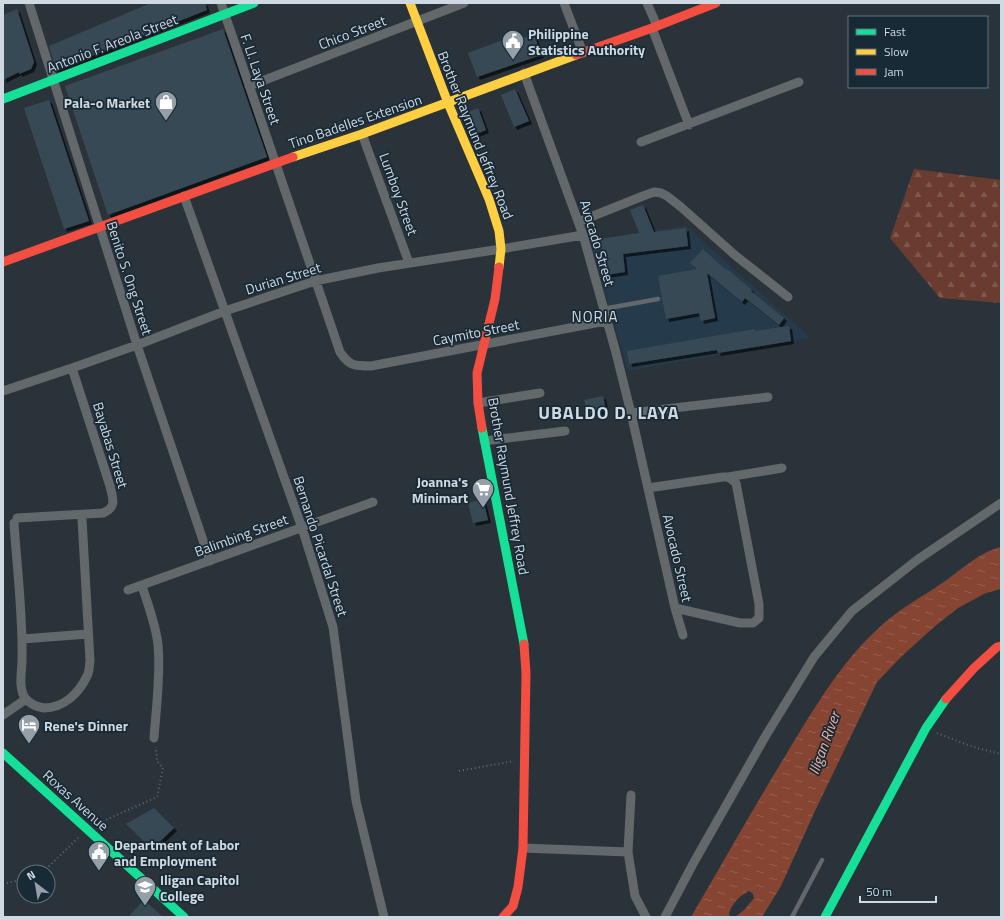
<svg xmlns="http://www.w3.org/2000/svg" width="1004" height="920" font-family="'Titillium Web',sans-serif">
	<defs>
		<pattern id="forest-firs" width="22" height="20" patternUnits="userSpaceOnUse"><rect width="22" height="20" fill="#6a3c30"/><path d="M5 1l3.5 6h-7zM16 11l3.5 6h-7z" fill="#7e584e"/></pattern>
		<pattern id="water-ripples" width="26" height="14" patternUnits="userSpaceOnUse"><rect width="26" height="14" fill="#864432"/><path d="M2 4q2-2 4 0t4 0M15 11q2-2 4 0t4 0" fill="none" stroke="#965e4f"/></pattern>
		<filter id="shadow"><feDropShadow dx="3" dy="3" stdDeviation="0" flood-color="#0009"/></filter>
	</defs>
	<rect width="100%" height="100%" fill="#2a333a"/>
	<path fill="#253a4a" d="M686,226l125,112 -183,33 -39,-131z"/>
	<path fill="url(#forest-firs)" d="M914,169l87,11v123l-61,-5 -50,-60z"/>
	<path fill="url(#water-ripples)" d="M1001,547v42l-15,4 -28,15 -24,19 -32,29 -25,26 -62,129 -34,75 -19,31h-27l9,-7 10,-12 -1,-4 -4,-3c-10,5 -17,13 -20,22l1,4h-39c32,-55 63,-110 96,-164 28,-46 55,-93 96,-129 18,-16 42,-29 62,-43 18,-12 34,-29 56,-34z"/>
	<path fill="#384a56" filter="url(#shadow)" d="M151,3h54l2,7 -151,60 -7,-24z
		M17,9l17,53 -3,7 -12,5v-2l-16,8v-65z
		M223,29l44,128 -159,58 -43,-129z
		M534,34l7,21 -64,22 -9,-24 45,-17 2,5z
		M515,89l14,32 -15,6 -13,-32z
		M49,100l40,121 -25,8 -40,-121z
		M478,108l8,22 -15,6 -9,-22z
		M643,205l11,27 32,-4 2,18 -65,8 2,18 -19,3 -6,-36 39,-6 -9,-23z
		M703,249l23,21 1,-1 25,21 -1,1 33,27 -5,7 -34,-27 -3,4 -35,-29 8,45 -14,3 -2,-8 -33,6 -8,-43 39,-7 -7,-6z
		M789,326l2,15 -73,12 -1,-3 -88,14 -2,-13 128,-22v2z
		M603,396l3,14 -18,5 -4,-15z
		M483,499l5,21 -15,3 -5,-20z
		M154,808l20,20 -22,21 -26,-25z
		M144,900l19,17h-35z"/>
	<g fill="none" stroke-linecap="round" stroke-linejoin="round">
		<path stroke="#63696d" stroke-width="2" stroke-dasharray="1 3" stroke-linecap="butt" d="M937,733l36,14 28,7
			M459,771l55,-10
			M99,823l58,-26 6,-29 -6,-7 -1,-14
			M43,872l35,-34
			M3,884l21,-5"/>
		<path stroke="#63686b" stroke-width="4.5" d="M603,309l55,-10
			M792,917l30,-57"/>
		<path stroke="#63686b" stroke-width="9" d="M29,3l108,342 73,216
			M221,3l119,349c9,14 15,14 31,14l235,-45
			M564,3l19,50
			M647,3l10,23
			M652,28l37,97
			M524,73l59,162 32,114 16,64 44,195 8,27
			M249,86l215,-83
			M362,134l47,129
			M641,142l158,-60
			M184,196l118,332 31,99 23,174 28,116
			M578,222l65,-26 11,-4 7,1 6,3 14,11 55,49 52,41
			M3,391l69,-23 65,-23 88,-34 90,-30 63,-13 123,-19 82,-14
			M478,403l62,-10
			M631,413l137,-16
			M484,441l81,-10
			M728,477l54,-9
			M648,488l75,-11h5l8,6 23,121v14l-6,5h-13l-65,-15
			M17,518l86,-5c14,-6 10,-14 7,-27l-38,-118
			M14,523c3,46 9,91 8,137 0,11 -4,28 3,38 5,6 12,9 19,10 20,0 35,-15 43,-32 3,-5 2,-11 3,-15l-8,-142
			M142,586c6,19 14,39 16,59 3,29 -2,64 -4,93
			M128,590l245,-88
			M22,639l66,-5
			M3,715l23,-16
			M631,795l-3,57 7,44 11,21
			M523,848l105,4
			M665,917l29,-55 71,-125 49,-80 38,-46 65,-51 84,-57"/>
		<path stroke="#16e098" stroke-width="9" d="M3,99l251,-96
			M482,428l42,216
			M3,753l181,164
			M825,917l101,-189 20,-29"/>
		<path stroke="#ffcf43" stroke-width="9" d="M410,3l38,100 41,96 10,32 2,18 -2,18
			M293,157l69,-23 214,-79"/>
		<path stroke="#f24e42" stroke-width="9" d="M576,55l76,-27 64,-25
			M3,262l290,-105
			M482,428l-4,-25 -1,-30 18,-74 4,-32
			M946,699l28,-31 23,-21 4,-1
			M503,917l10,-11 5,-19 5,-39 3,-175 -2,-29"/>
	</g>
	<defs>
		<g id="civic-pin" transform="scale(1.15)"><path d="M0 17L-7.5 6A9.5 9.5 0 1 1 7.5 6Z" fill="#959fa7" stroke="#192a37"/><path d="M-.6-6.5H3V-4.5H.6V-3L4-1V1h2V6H-6V1h2V-1L-.6-3ZM-1.2 2.5V6h2.4V2.5Z" fill="#fff"/></g>
		<g id="shop-pin" transform="scale(1.15)"><path d="M0 17L-7.5 6A9.5 9.5 0 1 1 7.5 6Z" fill="#959fa7" stroke="#192a37"/><path d="M-5-2.5h2.3a2.7 3.5 0 0 1 5.4 0H5L5.5 6h-11ZM-1.5-2.5h3a1.5 2.3 0 0 0-3 0Z" fill="#fff"/></g>
		<g id="supermarket-pin" transform="scale(1.15)"><path d="M0 17L-7.5 6A9.5 9.5 0 1 1 7.5 6Z" fill="#959fa7" stroke="#192a37"/><path d="M-6-5.5h2.5l.6 2H6L4.5 2H-2.5L-4.4-4H-6ZM-1.5 3.2a1.3 1.3 0 1 0 .1 0ZM3 3.2a1.3 1.3 0 1 0 .1 0Z" fill="#fff"/></g>
		<g id="hotel-pin" transform="scale(1.15)"><path d="M0 17L-7.5 6A9.5 9.5 0 1 1 7.5 6Z" fill="#959fa7" stroke="#192a37"/><path d="M-6-4.5h1.5V1H6V5H4.5V3h-9V5H-6ZM-4 0a1.8 1.8 0 1 1 3.6 0ZM.5 0V-2.5h3Q6-2.5 6 0Z" fill="#fff"/></g>
		<g id="university-pin" transform="scale(1.15)"><path d="M0 17L-7.5 6A9.5 9.5 0 1 1 7.5 6Z" fill="#959fa7" stroke="#192a37"/><path d="M0-5L7-2L0 1L-7-2ZM-4 1L0 2.5L4 1V4Q0 6-4 4Z" fill="#fff"/></g>
	</defs>
	<g fill-rule="evenodd">
		<use href="#civic-pin" x="513" y="41"/>
		<use href="#shop-pin" x="166" y="102"/>
		<use href="#supermarket-pin" x="483" y="489"/>
		<use href="#hotel-pin" x="29" y="725"/>
		<use href="#civic-pin" x="99" y="852"/>
		<use href="#university-pin" x="145" y="887"/>
	</g>
	<g text-anchor="middle" dominant-baseline="central" stroke-width="3.5" stroke-linejoin="round" paint-order="stroke">
		<g font-size="14" fill="#cfd9e2" stroke="#192a37">
			<text transform="translate(352 32) rotate(-21)">Chico Street</text>
			<text transform="translate(112 43) rotate(-21)">Antonio F. Areola Street</text>
			<text transform="translate(261 79) rotate(71)">F. Ll. Laya Street</text>
			<text transform="translate(355 121) rotate(-19)">Tino Badelles Extension</text>
			<text transform="translate(476 135) rotate(68)">Brother Raymund Jeffrey Road</text>
			<text transform="translate(399 194) rotate(70)">Lumboy Street</text>
			<text transform="translate(598 243) rotate(73)">Avocado Street</text>
			<text transform="translate(130 278) rotate(72)">Benito S. Ong Street</text>
			<text transform="translate(283 278) rotate(-17)">Durian Street</text>
			<text transform="translate(476 332) rotate(-11)">Caymito Street</text>
			<text transform="translate(111 445) rotate(73)">Bayabas Street</text>
			<text transform="translate(509 486) rotate(80)">Brother Raymund Jeffrey Road</text>
			<text transform="translate(241 535) rotate(-20)">Balimbing Street</text>
			<text transform="translate(321 546) rotate(72)">Bernando Picardal Street</text>
			<text transform="translate(678 558) rotate(77)">Avocado Street</text>
			<text transform="translate(76 800) rotate(42)">Roxas Avenue</text>
		</g>
		<g font-size="14" font-weight="bold" fill="#cfd9e2" stroke="#192a37" text-anchor="start">
			<text x="528" y="33">Philippine<tspan x="528" dy="16">Statistics Authority</tspan></text>
			<text x="150" y="102" text-anchor="end">Pala-o Market</text>
			<text x="468" y="481" text-anchor="end">Joanna's<tspan x="468" dy="16">Minimart</tspan></text>
			<text x="44" y="725">Rene's Dinner</text>
			<text x="114" y="844">Department of Labor<tspan x="114" dy="16">and Employment</tspan></text>
			<text x="160" y="879">Iligan Capitol<tspan x="160" dy="16">College</tspan></text>
		</g>
		<g font-size="15" letter-spacing="1" fill="#cfd9e2" stroke="#192a37">
			<text x="595" y="316">NORIA</text>
		</g>
		<g font-size="15" font-style="italic" fill="#f2b19f" stroke="#192a37">
			<text transform="translate(824 743) rotate(-70)">Iligan River</text>
		</g>
		<g font-size="18" font-weight="bold" letter-spacing="1" fill="#cfd9e2" stroke="#192a37">
			<text x="609" y="412">UBALDO D. LAYA</text>
		</g>
	</g>
	<rect width="1004" height="920" fill="none" stroke="#cfd9e2" stroke-width="8"/>
	<rect x="848" y="16" width="140" height="72" fill="#192a37" stroke="#62707b"/>
	<rect x="856" y="29" width="20" height="6" fill="#16e098" stroke="#62707b"/>
	<text x="884" y="36" font-size="12" fill="#cfd9e2">Fast</text>
	<rect x="856" y="49" width="20" height="6" fill="#ffcf43" stroke="#62707b"/>
	<text x="884" y="56" font-size="12" fill="#cfd9e2">Slow</text>
	<rect x="856" y="69" width="20" height="6" fill="#f24e42" stroke="#62707b"/>
	<text x="884" y="76" font-size="12" fill="#cfd9e2">Jam</text>
	<g transform="translate(36 884) rotate(329)"><circle r="19" fill="#192a37" stroke="#62707b"/>
	<path d="M0-3L7 15L0 10L-7 15Z" fill="#959fa7"/>
	<text y="-6" font-size="11" font-weight="bold" text-anchor="middle" fill="#cfd9e2">N</text>
	</g>
	<path d="M860 896v6h76v-6" fill="none" stroke="#cfd9e2" stroke-width="2"/>
	<text x="866" y="896" font-size="12" fill="#cfd9e2" stroke="#192a37" stroke-width="3" paint-order="stroke">50 m</text>
</svg>
